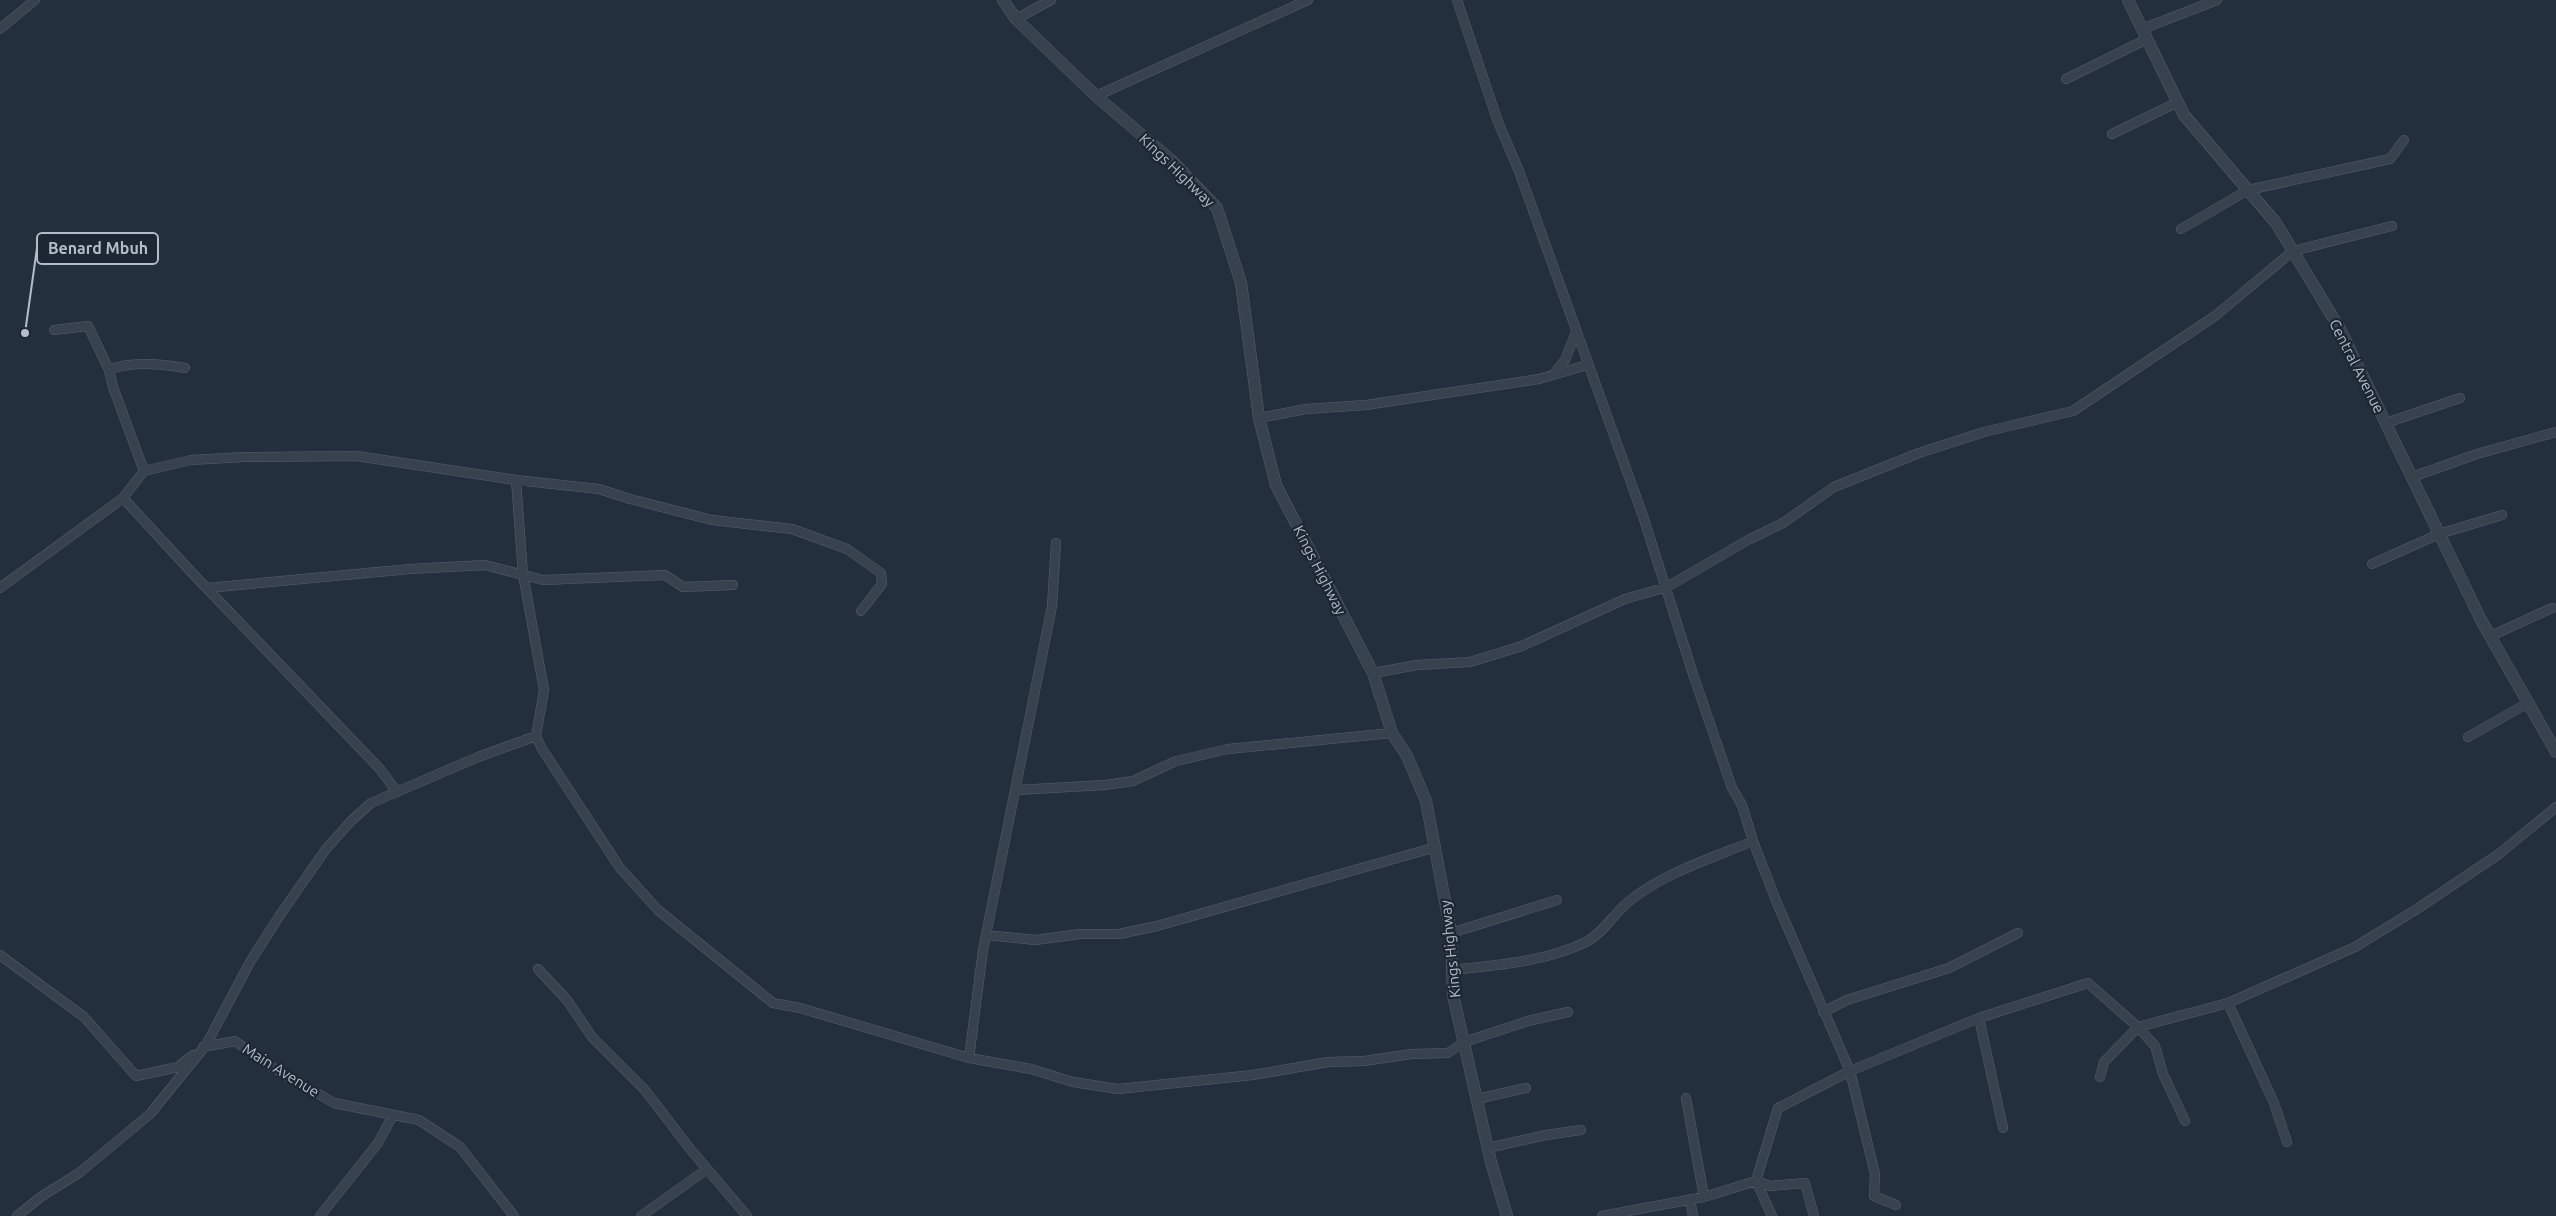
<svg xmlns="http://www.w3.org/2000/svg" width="2556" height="1216" font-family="Ubuntu,sans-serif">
	<rect width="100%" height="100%" fill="#242f3e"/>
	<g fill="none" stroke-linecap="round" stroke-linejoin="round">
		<g stroke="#565f6c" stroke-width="10">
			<path id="minor" d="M1457,0l41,122 21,49 124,345 50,158 39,114 10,17 11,36 24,62 73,168 25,103 -1,22 22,9
				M1016,19l35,-19
				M0,29l35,-29
				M2142,29l75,-29
				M2066,79l81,-40
				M1096,96l212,-96
				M2112,134l66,-32
				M2181,229l67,-39 142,-31 14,-19
				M54,330l34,-4 21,44
				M1553,375l12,-15 11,-28
				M1259,418l47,-9 60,-4 173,-26 48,-14
				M2386,423l74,-25
				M144,471l-31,-84 -4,-17c22,-9 53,-6 76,-2
				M2412,477l65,-23 79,-22
				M516,480l7,94 21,116 -8,46
				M123,498l72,78 185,193 17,23
				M2372,564l67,-30 63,-19
				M0,588l123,-90 21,-27 47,-11 53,-3 113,-1 159,24 83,9 31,10 82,21 80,9 55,20 34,24 1,11 -21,27
				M207,588l203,-19 75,-4 58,15 122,-5 18,12 50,-2
				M2491,636l61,-28
				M1373,673l44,-8 53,-3 52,-16 103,-47 42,-12 81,-47 35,-17 51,-36 85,-34 65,-21 89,-21 142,-95 78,-65 99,-25
				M2468,737l60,-34
				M1015,790l90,-5 28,-4 43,-20 52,-12 164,-16
				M1451,933l106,-33
				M986,935l49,5 45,-6h39l38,-8 279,-79
				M0,955l84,62 52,59 42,-9 15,-12
				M538,969l29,31 25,37 52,52 47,61 56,66
				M1452,970c44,-5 93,-8 134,-28 17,-9 27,-27 41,-39 36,-30 83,-44 126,-62
				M2228,1003l46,100 13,39
				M1823,1012l24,-12 102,-32 69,-35
				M1979,1018l24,110
				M203,1047l32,-6 35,25 64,37 85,17 41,27 54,69
				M969,1058l14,-108 69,-344 4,-63
				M2100,1077l4,-15 34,-35 17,19 8,28 22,47
				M1686,1098l18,99
				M1477,1099l49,-11
				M1488,1148l58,-13 35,-5
				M1756,1181l14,5 35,-3 9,33
				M1756,1181l16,35
				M1690,1199l3,17
				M17,1216l25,-20 37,-23 71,-59 56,-69 44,-83 30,-47 46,-66 25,-28 20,-18 107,-46 58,-21 6,13 78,119 38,42 115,93 27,5 169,50 62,11 42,13 45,7 135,-14 75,-13 36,-1 47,-7 37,-1 16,-11 64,-21 40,-9
				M320,1216l58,-73 15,-28
				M641,1216l66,-47
				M1602,1216l102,-19 52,-16 22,-73 72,-37 129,-53 109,-35 50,44 90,-24 127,-56 62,-38 82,-55 57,-47"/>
		</g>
		<g stroke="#565f6c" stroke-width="12">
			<path id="tertiary" d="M1003,0l13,19 80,77 75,64 46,48 24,75 18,135 17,67 97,188 19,60 15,23 19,45 25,132 2,62 38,167 16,54
				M2128,0l56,115 92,108 65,108 140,289 75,132"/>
		</g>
		<use href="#minor" stroke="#38414e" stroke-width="9"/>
		<use href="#tertiary" stroke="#38414e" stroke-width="11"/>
	</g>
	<g text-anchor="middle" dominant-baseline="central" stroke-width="4.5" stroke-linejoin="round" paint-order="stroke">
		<g font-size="15" fill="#b4bcc9" stroke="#1d2633">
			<text transform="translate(1177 170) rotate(44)">Kings Highway</text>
			<text transform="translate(2357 366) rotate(63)">Central Avenue</text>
			<text transform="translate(1320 570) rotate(63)">Kings Highway</text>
			<text transform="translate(1450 949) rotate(-96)">Kings Highway</text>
			<text transform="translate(281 1070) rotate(32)">Main Avenue</text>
		</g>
	</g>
	<path fill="none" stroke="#b4bcc9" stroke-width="2" d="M25 333L37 248"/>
	<circle fill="#b4bcc9" stroke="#1d2633" stroke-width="2" cx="25" cy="333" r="5"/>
	<rect fill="#1d2633" stroke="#b4bcc9" stroke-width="2" x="37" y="233" width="121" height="31" rx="5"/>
	<g font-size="16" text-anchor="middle" font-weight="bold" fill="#b4bcc9">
		<text x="98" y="254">Benard Mbuh</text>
	</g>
</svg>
